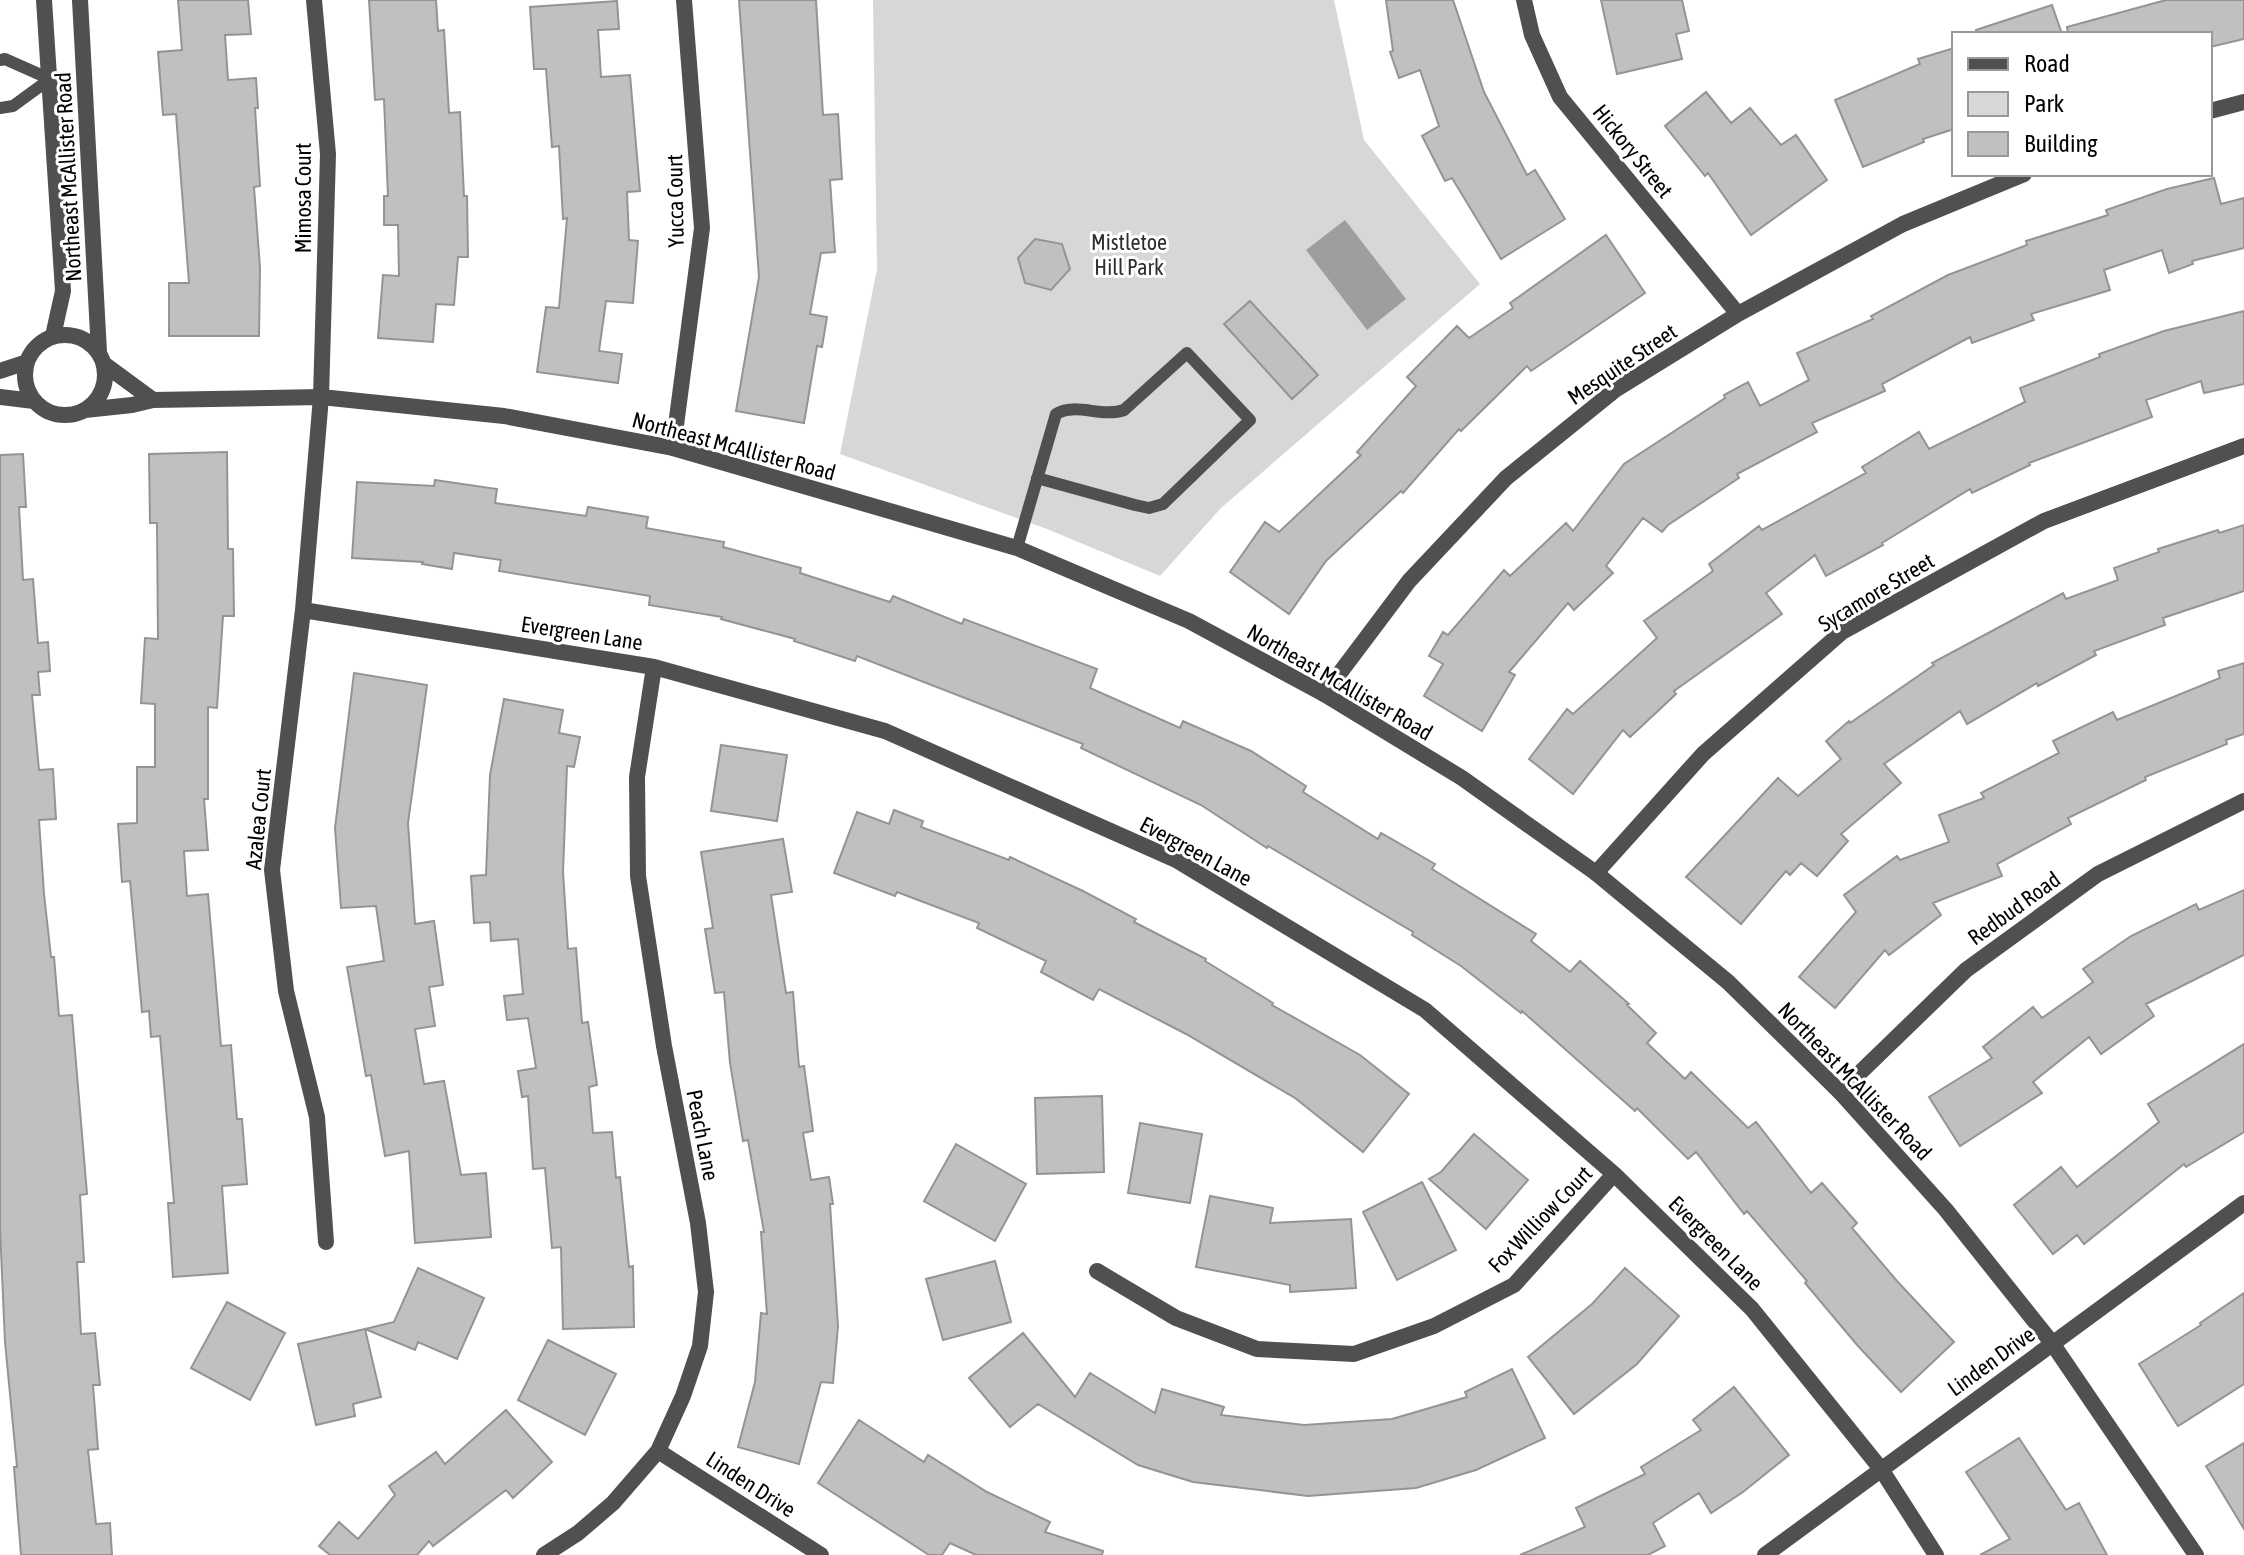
<svg xmlns="http://www.w3.org/2000/svg" width="2244" height="1555" font-family="'Asap Condensed',sans-serif">
	<rect width="100%" height="100%" fill="#fff"/>
	<path fill="#d7d7d7" d="M873,0h461l30,140 116,144 -259,224 -61,68 -113,-47 -207,-75 37,-185z"/>
	<path fill="#9e9e9e" d="M1345,220l61,79 -39,31 -61,-80z"/>
	<path fill="#c0c0c0" stroke="#949494" stroke-width="2" d="M178,0h70l3,34 -26,1 3,45 28,-2 2,30h-3l5,78 -6,1 6,81 -1,68h-90v-53h20l-13,-169 -13,1 -5,-63 24,-2z
		M369,0h67l2,31 6,-1 5,83 11,-1 4,84h3l1,61h-10l-4,48 -18,-1 -3,38 -55,-4 5,-63 16,1 -1,-51h-14v-29h4l-4,-97 -9,1z
		M739,0h77l7,115 15,-1 4,65 -12,1 5,72 -14,1 -11,61 17,3 -5,30 -5,-1 -13,77 -68,-12 23,-134z
		M1386,0h67l31,92 43,83 8,-5 30,49 -64,40 -49,-81 -7,3 -23,-45 17,-10 -19,-56 -21,8 -9,-26 3,-1z
		M1601,0h81l7,31 -13,3 6,25 -65,15z
		M2166,0h78v39l-34,8v-13h-142l-1,-7z
		M617,1l2,28 -21,1 3,47 29,-2 10,116 -13,1 2,48 9,1 -5,62 -27,-2 -7,50 23,3 -4,29 -81,-11 9,-65 13,1 8,-90 -4,1 -4,-73 -7,1 -6,-78h-12l-4,-62z
		M2052,5l10,29h-86v-4z
		M1954,48v81l-31,10 1,3 -61,25 -28,-67 85,-36 -2,-5z
		M1706,92l25,31 19,-15 31,37 15,-10 31,45 -76,55 -43,-62 -3,3 -40,-50z
		M2214,178l7,26 23,-6v50l-52,13 1,3 -24,9 -7,-23 -58,20 6,20 -79,24 3,6 -62,23 -2,-6 -88,47 3,7 -73,32 5,9 -80,42 2,4 -71,47 -6,7 -19,-14 -37,48 7,7 -39,37 -6,-7 -59,69 6,3 -33,56 -58,-35 19,-32 -14,-8 14,-24 5,3 56,-65 6,6 56,-53 7,8 51,-67 101,-66 -1,-3 24,-13 12,24 49,-26 -12,-27 76,-34 -2,-3 77,-41 79,-30 -1,-4 82,-26 -2,-5 61,-21z
		M1606,235l39,58 -114,78 -4,-5 -66,65 -2,-2 -56,64 -2,-2 -75,70 -37,53 -59,-42 35,-50 14,10 82,-77 -4,-3 59,-66 -9,-9 50,-51 12,12 44,-30 -3,-5z
		M1035,239l27,5 8,25 -19,21 -26,-7 -7,-25z
		M1250,301l68,74 -26,24 -68,-75z
		M2244,311v73l-40,9 -3,-12 -55,19 6,17 -123,46 1,2 -58,28 -2,-4 -88,54 1,2 -57,31 -11,-21 -49,38 16,21 -108,77 2,3 -46,43 -7,-7 -50,64 -44,-35 38,-50 6,5 84,-76 -13,-17 69,-50 -4,-7 50,-38 3,4 104,-57 -4,-6 57,-35 10,17 96,-47 -5,-14 80,-31 -1,-3 65,-23z
		M227,452l1,97h5l1,67h-11l-6,92 -9,-1v92h-4l4,51 -24,1 3,45 21,-2 13,152 10,-1 6,74h5l5,65 -25,2 6,87 -55,4 -5,-74h6l-14,-167 -9,1 -2,-26 -7,1 -12,-131 -8,1 -4,-58 19,-1v-56h18v-63l-14,-1 4,-65 13,1 -1,-116h-7l-1,-69z
		M23,454l3,53h-7l4,73 10,-1 5,64 10,-1 2,29 -12,1 2,23h-8l7,75 14,-1 3,50 -17,1 5,74 7,63h3l5,59 13,-1 15,179 -7,1 4,67h-7l4,72 14,-1 5,52h-7l5,64 -10,1 8,74 14,-1 2,32h-91l-7,-88h3l-12,-125 -5,-114v-773z
		M435,480l62,9 -2,14 91,13 2,-9 60,10 -2,11 78,14 -1,5 78,21 -1,5 90,29 3,-6 69,28 2,-5 133,50 -7,19 90,40 3,-7 68,30 55,35 -3,6 75,47 3,-6 54,31 -3,5 104,65 -5,7 39,31 10,-11 49,43 -2,1 29,28 -9,10 38,36 6,-7 57,56 8,-6 55,71 11,-10 35,40 -5,5 45,53 57,61 -53,50 -43,-46 -53,-63 2,-2 -60,-70 -3,3 -48,-62 -8,7 -51,-51 -2,3 -113,-100 -1,2 -60,-47 -49,-31 1,-3 -145,-86 -1,2 -66,-43 -120,-57 2,-4 -226,-88 -2,5 -61,-20 1,-2 -74,-20 1,-2 -73,-12 1,-9 -151,-25 2,-11 -47,-7 -2,16 -30,-5 1,-2 -71,-4 5,-76 77,4z
		M2244,525v66l-81,27 2,7 -71,26 2,4 -58,31 -1,-3 -70,41 -7,-13 -76,53 17,19 -60,51 7,7 -31,35 -16,-13 -11,12 -4,-4 -45,53 -55,-47 92,-99 20,18 43,-37 -15,-18 23,-20 1,2 84,-58 -2,-2 131,-70 3,6 52,-19 -4,-12 45,-16 -1,-3 60,-19 1,3z
		M2244,663v71l-18,6 1,4 -82,33 1,3 -78,38 3,6 -74,40 5,12 -69,27 8,12 -52,40 -4,-5 -50,58 -36,-31 57,-65 -12,-17 53,-39 3,4 49,-18 -10,-27 45,-17 -3,-5 78,-40 -6,-12 60,-29 4,8 103,-42 -2,-7z
		M354,673l73,12 -19,138 7,101 19,-3 9,64 -14,2 6,39 -20,3 9,55 20,-3 17,94 25,-2 5,64 -76,6 -6,-92 -24,5 -14,-81 -5,1 -19,-109 37,-6 -8,-55 -35,2 -6,-80z
		M504,699l59,11 -4,23 21,4 -6,30 -7,-1 -4,106 5,77 8,-1 6,75 6,-1 9,63 -8,2 4,46 19,-1 4,46 4,-1 9,90 4,-1 1,61 -71,2 -2,-82 -9,1 -7,-80 -12,1 -5,-73 -6,1 -4,-26 18,-3 -8,-50 -21,2 -3,-24 19,-2 -5,-55 -27,2 -1,-19 -16,1 -3,-47 15,-1 4,-100z
		M721,745l66,10 -10,66 -66,-10z
		M894,810l29,11 -2,6 88,33 1,-3 73,34 53,28 -2,3 72,37 -1,2 68,42 -1,2 88,50 49,39 -46,58 -68,-54 -109,-64 -87,-45 -6,11 -52,-28 5,-11 -69,-33 2,-5 -82,-31 -2,4 -61,-23 23,-61 32,12z
		M783,839l9,53 -21,3 15,98 7,-1 6,75 5,-1 9,65 -10,2 8,47 18,-3 4,27h-3l8,122 -5,57 -12,-1 -22,82 -61,-17 17,-65 6,-69 6,1 -6,-82h3l-16,-92 -5,1 -13,-78 -6,-71 -9,1 -10,-64 8,-1 -12,-76z
		M2244,890v65l-98,49 8,12 -53,38 -12,-17 -56,45 9,11 -82,53 -31,-49 63,-39 -9,-11 50,-40 9,11 51,-36 -10,-13 48,-33 65,-32 3,6z
		M2244,1044v88l-58,35 -2,-3 -100,80 -7,-9 -24,19 -39,-49 47,-38 16,20 82,-65 -11,-18z
		M1102,1096l2,76 -67,2 -2,-76z
		M1140,1123l62,11 -12,69 -62,-10z
		M1474,1134l54,46 -42,49 -57,-50 12,-7z
		M956,1144l70,40 -31,57 -71,-40z
		M1422,1182l34,68 -59,30 -34,-68z
		M1210,1196l63,12 -3,15 81,-4 5,69 -66,4v-7l-94,-18z
		M995,1261l16,61 -68,18 -17,-61z
		M418,1268l66,30 -27,61 -39,-17 -3,8 -50,-21 29,-7z
		M1625,1268l54,48 -42,48 -63,50 -46,-57 64,-53z
		M2244,1293v91l-66,42 -39,-62 62,-39 -1,-2z
		M227,1302l58,31 -35,67 -59,-32z
		M365,1329l16,68 -28,7 2,12 -39,9 -18,-81z
		M1023,1333l52,64 15,-24 65,40 7,-24 62,18 -3,8 83,10 88,-6 75,-22 -2,-5 47,-23 33,69 -69,32 -60,18 -108,8 -115,-14 -55,-17 -100,-61 -28,23 -41,-49z
		M548,1340l68,34 -31,61 -67,-35z
		M1734,1387l55,68 -46,37 -32,21 -12,-20 -46,30 12,23 -17,9h-128l65,-28 -9,-19 69,-34 -4,-7 60,-37 -8,-10z
		M506,1410l46,52 -39,36 -7,-8 -73,56 -4,-5 -12,14h-87l-11,-9 20,-24 19,17 37,-44 -6,-9 47,-34 9,12z
		M859,1420l65,42 4,-7 59,37 63,30 -5,10 58,19 -1,4h-126l-26,-12 -8,12h-13l-111,-72z
		M2019,1438l47,72 13,-7 28,52h-127l30,-16 -44,-67z
		M2244,1443v86l-38,-63z"/>
	<g fill="none" stroke-linecap="round" stroke-linejoin="round">
		<path stroke="#505050" stroke-width="12" d="M0,60l5,-1 45,20 -37,27 -13,2
			M1017,548l39,-134c19,-12 46,4 68,-4l63,-57 63,67 -87,84 -14,4 -14,-3 -98,-27"/>
		<path stroke="#505050" stroke-width="16" d="M314,0l14,154 -7,243 -18,213 -31,260 14,121 31,126 9,125
			M1524,0l8,35 28,62 178,217
			M2210,111l34,-9
			M673,448l29,-220 -18,-228
			M303,610l351,57 231,64 291,129 249,150 189,164 138,135 129,160 55,86
			M1324,694l85,-113 97,-103 109,-88 123,-76 165,-90 121,-50
			M1596,873l107,-119 139,-122 202,-111 200,-75
			M1840,1092l126,-122 132,-96 146,-73
			M1097,1271l79,47 81,31 97,5 80,-28 80,-41 100,-111
			M658,1451l163,104
			M544,1555l34,-22 35,-30 45,-52 25,-55 17,-50 6,-54 -8,-69 -34,-177 -26,-170 -1,-99 17,-110
			M1765,1555l479,-352"/>
		<path stroke="#505050" stroke-width="16" d="M44,0l19,291 -10,45
			M80,0l19,352
			M25 375a40 40 0 1 1 80 0a40 40 0 1 1-80 0Z
			M104,364l49,36
			M0,371l27,-9
			M0,397l34,4
			M85,410l47,-5 21,-5 168,-3 183,19 169,32 344,100 172,73 135,73 138,84 134,95 132,109 112,110 106,118 106,133 144,212"/>
	</g>
	<g text-anchor="middle" dominant-baseline="central" stroke-width="6" stroke-linejoin="round" paint-order="stroke">
		<g font-size="22" fill="#000" stroke="#fff">
			<text transform="translate(1633 151) rotate(51)">Hickory Street</text>
			<text transform="translate(68 177) rotate(-93)">Northeast McAllister Road</text>
			<text transform="translate(303 198) rotate(-90)">Mimosa Court</text>
			<text transform="translate(675 201) rotate(-91)">Yucca Court</text>
			<text transform="translate(1622 364) rotate(-34)">Mesquite Street</text>
			<text transform="translate(734 446) rotate(15)">Northeast McAllister Road</text>
			<text transform="translate(1876 592) rotate(-31)">Sycamore Street</text>
			<text transform="translate(582 633) rotate(9)">Evergreen Lane</text>
			<text transform="translate(1340 682) rotate(30)">Northeast McAllister Road</text>
			<text transform="translate(258 819) rotate(-84)">Azalea Court</text>
			<text transform="translate(1196 851) rotate(28)">Evergreen Lane</text>
			<text transform="translate(2014 908) rotate(-36)">Redbud Road</text>
			<text transform="translate(1855 1081) rotate(46)">Northeast McAllister Road</text>
			<text transform="translate(703 1135) rotate(79)">Peach Lane</text>
			<text transform="translate(1540 1219) rotate(-46)">Fox Williow Court</text>
			<text transform="translate(1716 1243) rotate(45)">Evergreen Lane</text>
			<text transform="translate(1991 1361) rotate(-36)">Linden Drive</text>
			<text transform="translate(751 1484) rotate(33)">Linden Drive</text>
		</g>
		<g font-size="22" fill="#2e2e2e" stroke="#fff">
			<text x="1129" y="242">Mistletoe<tspan x="1129" dy="25">Hill Park</tspan></text>
		</g>
	</g>
	<rect x="1952" y="32" width="260" height="144" fill="#ffffff" stroke="#999999" stroke-width="2"/>
	<rect x="1968" y="58" width="40" height="12" fill="#505050" stroke="#999999" stroke-width="2"/>
	<text x="2024" y="72" font-size="24" fill="#000000">Road</text>
	<rect x="1968" y="92" width="40" height="24" fill="#d7d7d7" stroke="#999999" stroke-width="2"/>
	<text x="2024" y="112" font-size="24" fill="#000000">Park</text>
	<rect x="1968" y="132" width="40" height="24" fill="#c0c0c0" stroke="#999999" stroke-width="2"/>
	<text x="2024" y="152" font-size="24" fill="#000000">Building</text>
</svg>
